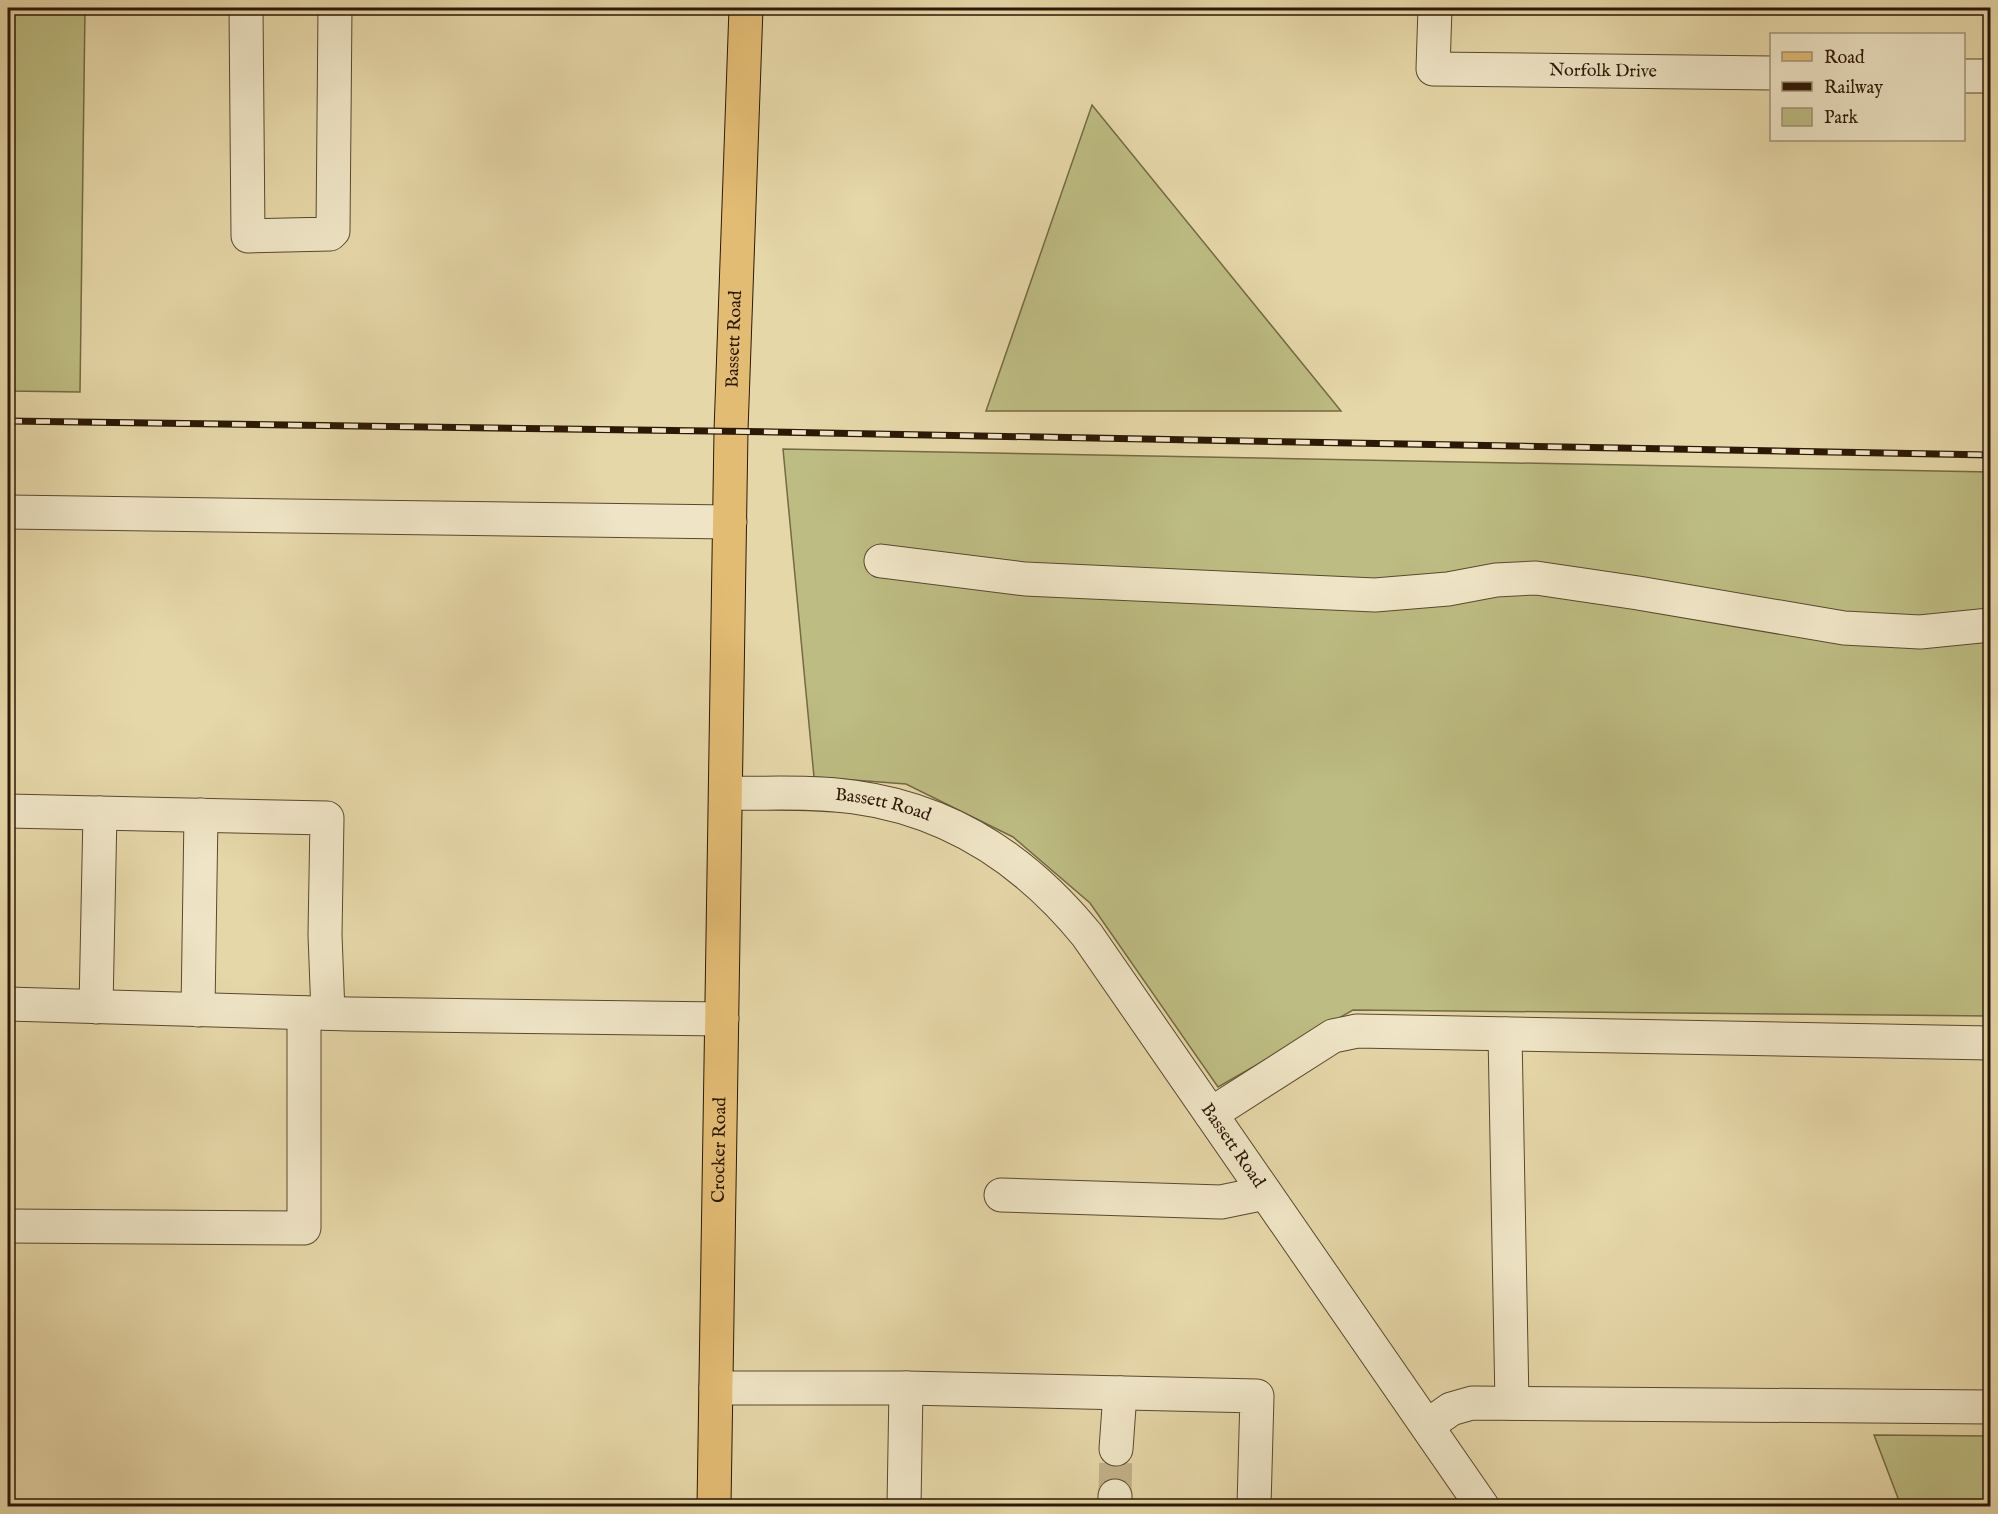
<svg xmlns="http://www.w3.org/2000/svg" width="1998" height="1514" font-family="'IM FELL English',serif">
	<rect width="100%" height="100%" fill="#e6d7a8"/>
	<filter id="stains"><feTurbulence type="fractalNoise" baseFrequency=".00333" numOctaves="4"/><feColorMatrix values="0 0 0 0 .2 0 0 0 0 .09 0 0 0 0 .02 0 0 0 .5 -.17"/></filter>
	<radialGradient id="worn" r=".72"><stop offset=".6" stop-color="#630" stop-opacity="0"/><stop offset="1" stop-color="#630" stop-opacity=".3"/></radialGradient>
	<path fill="#bdbc82" stroke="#746a44" stroke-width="1.5" d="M8,8h77l-5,384 -72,-1z
		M1092,105l249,306h-355z
		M783,449l1207,23v544l-637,-6 -135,77 -128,-184 -77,-66 -107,-53 -92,-7z
		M1874,1435l116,1v70h-89z"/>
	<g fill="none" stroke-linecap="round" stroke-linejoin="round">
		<path stroke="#c1b188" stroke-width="33" stroke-dasharray="33 16" stroke-linecap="butt" d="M1115,1496l1,-47"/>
		<g stroke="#5a482e" stroke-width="35">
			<g id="minor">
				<path d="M246,8l2,228 82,-2 3,-3 2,-223"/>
				<path id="s1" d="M1435,8l-2,61 339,4"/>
				<path d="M1964,76h26"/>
				<path d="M8,512l722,10"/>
				<path d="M881,561l144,18 350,16 73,-6 48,-9 40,-2 102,15 206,35 76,4 70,-7"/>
				<path id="s2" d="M726,793c42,1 86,-2 128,4 97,13 172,63 233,138l395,571"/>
				<path d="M8,811l319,7 -2,117 3,78"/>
				<path d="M8,1004l341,10 373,5"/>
				<path d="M96,1007l4,-194"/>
				<path d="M198,1010l3,-195"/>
				<path d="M1505,1034l7,369"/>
				<path d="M1211,1114l122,-78 24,-5 633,12"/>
				<path d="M1001,1195l220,7 44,-9"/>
				<path d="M8,1226l296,2v-215"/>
				<path d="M716,1388h190l-2,118"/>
				<path d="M906,1388l351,8 -3,110"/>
				<path d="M1427,1426l24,-17 21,-6 518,4"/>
				<path d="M1116,1449l4,-56"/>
				<path d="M1115,1506v-10"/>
			</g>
		</g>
		<g stroke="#2c1806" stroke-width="35">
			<g id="major">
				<path id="s3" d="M714,1506l17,-1075 15,-423"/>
			</g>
		</g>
		<use href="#minor" stroke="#efe5c6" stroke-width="33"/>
		<use href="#major" stroke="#e3bc74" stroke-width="33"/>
		<g stroke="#2c1806" stroke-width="7">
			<path id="rail" d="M8,421l765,11 1217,23"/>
		</g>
		<use href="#rail" stroke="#efe5c6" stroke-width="4.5" stroke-dasharray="14" stroke-linecap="butt"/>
	</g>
	<g text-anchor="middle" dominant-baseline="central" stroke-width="4.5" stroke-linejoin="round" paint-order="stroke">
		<g font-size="18" fill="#2c1806" stroke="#efe5c6">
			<text stroke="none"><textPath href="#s1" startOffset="231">Norfolk Drive</textPath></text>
			<text stroke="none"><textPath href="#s3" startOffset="1167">Bassett Road</textPath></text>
			<text stroke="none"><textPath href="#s2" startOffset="158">Bassett Road</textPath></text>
			<text stroke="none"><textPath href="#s2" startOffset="662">Bassett Road</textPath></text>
			<text stroke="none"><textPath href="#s3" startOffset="356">Crocker Road</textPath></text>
		</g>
	</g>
	<rect width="1998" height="1514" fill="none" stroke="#e6d7a8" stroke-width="30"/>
	<rect x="9" y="9" width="1980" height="1496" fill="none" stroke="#2c1806" stroke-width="3"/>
	<rect x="15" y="15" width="1968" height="1484" fill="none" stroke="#2c1806" stroke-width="1.5"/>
	<rect x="1770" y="33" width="195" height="108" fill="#efe5c6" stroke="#a19379" stroke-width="1.5"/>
	<rect x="1782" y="52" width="30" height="9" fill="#e3bc74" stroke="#a19379" stroke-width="1.5"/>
	<text x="1824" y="63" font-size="18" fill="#2c1806">Road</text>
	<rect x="1782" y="82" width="30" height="9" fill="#2c1806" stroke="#a19379" stroke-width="1.5"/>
	<text x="1824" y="93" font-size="18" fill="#2c1806">Railway</text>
	<rect x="1782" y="108" width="30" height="18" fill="#bdbc82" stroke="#a19379" stroke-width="1.5"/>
	<text x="1824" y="123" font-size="18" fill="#2c1806">Park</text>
	<rect width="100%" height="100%" filter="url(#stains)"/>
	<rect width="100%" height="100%" fill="url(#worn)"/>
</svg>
